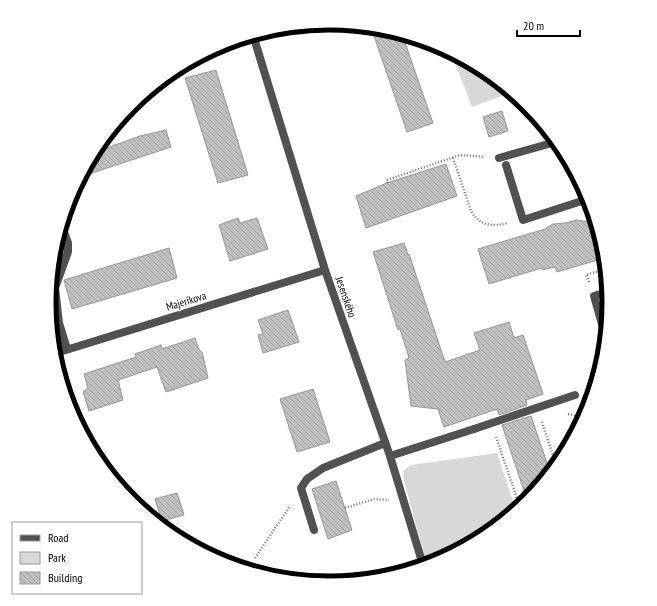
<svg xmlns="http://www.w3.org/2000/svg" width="657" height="606" font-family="'PT Sans Narrow',sans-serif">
	<defs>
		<pattern id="building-back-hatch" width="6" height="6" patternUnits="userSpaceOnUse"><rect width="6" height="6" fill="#c0c0c0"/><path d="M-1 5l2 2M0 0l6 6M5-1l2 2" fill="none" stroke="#a3a3a3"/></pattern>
	</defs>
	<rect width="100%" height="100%" fill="#fff"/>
	<path fill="#d8d8d8" d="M451,53c17,9 50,22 56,41l-35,13z
		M497,453l19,57 -32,26 -49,26 -8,2 -23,-83 -1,-10 8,-6z"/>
	<path fill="url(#building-back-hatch)" stroke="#959595" d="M371,27l12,1 19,6 31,89 -26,9z
		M216,70l32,105 -30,8 -33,-105z
		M502,111l6,20 -19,6 -6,-20z
		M166,130l5,17 -91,30 13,-24 47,-17z
		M446,164l11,32 -91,32 -10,-32 31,-13z
		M238,218l2,5 17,-5 11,31 -38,12 -11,-36z
		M577,220l12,2 12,37 -44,13 -2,-5 -13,3v-2l-53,16 -11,-35 67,-20 8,-5 12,-1z
		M404,243l4,12 1,-1 36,108 35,-12 -6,-17 35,-11 5,16 9,-3 20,59 -17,6 1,5 -28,10 -2,-6 -53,18 -6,-18 -27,-3 -6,-46 4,-2 -9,-29 -2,1 -25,-78z
		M169,248l8,30 -105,31 -8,-29z
		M288,310l11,32 -36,11 -5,-18 5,-1 -5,-14z
		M195,338l4,12 3,2 6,26 -42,14 -9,-25 -39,13 5,20 -34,11 -6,-19 5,-4 -4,-14 52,-17 -1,-3 26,-9 1,4z
		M313,389l17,53 -33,10 -17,-53z
		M531,416l19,56 -23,28 -25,-75z
		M336,481l16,49 -24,9 -16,-50z
		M177,493l7,22 -22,6 -7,-22z"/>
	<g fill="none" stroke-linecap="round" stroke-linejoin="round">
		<path stroke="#737373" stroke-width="2.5" stroke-dasharray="1 2" stroke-linecap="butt" d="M453,158l18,53c9,15 21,16 37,12
			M387,183v-3l73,-25 25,2
			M591,212l13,41
			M589,282l-3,-7 19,-6
			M568,414l15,3
			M542,422l14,43
			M496,437l24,70
			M345,508l29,-9 15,1
			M255,558l35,-52"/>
		<path stroke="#515151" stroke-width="8" d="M61,224l7,19v9l-13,36 4,35 8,26
			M474,429l101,-34
			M314,530l-13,-42 6,-9 16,-11 62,-25"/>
		<path stroke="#515151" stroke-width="8" d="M253,35l72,235 65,186 33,109
			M499,158l53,-15 -3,-10
			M506,165l17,55 65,-21
			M605,335l-11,-39 13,-4
			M53,354l272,-84
			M390,456l84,-27"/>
	</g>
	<g text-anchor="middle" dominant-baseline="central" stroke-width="3" stroke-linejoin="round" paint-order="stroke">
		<g font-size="11" fill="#000" stroke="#fff">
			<text transform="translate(346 297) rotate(71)">Jesenského</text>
			<text transform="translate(186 301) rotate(-17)">Majeríkova</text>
		</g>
	</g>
	<path d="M0 0H657V606H0ZM56 303a273 273 0 1 1 546 0a273 273 0 1 1-546 0Z" fill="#fff" fill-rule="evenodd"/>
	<path fill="none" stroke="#000" stroke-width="5" d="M56 303a273 273 0 1 1 546 0a273 273 0 1 1-546 0Z"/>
	<rect x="12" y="522" width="130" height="72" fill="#ffffff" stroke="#999999"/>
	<rect x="20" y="535" width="20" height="6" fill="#515151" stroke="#999999"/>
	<text x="48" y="542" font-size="12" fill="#000000">Road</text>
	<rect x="20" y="552" width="20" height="12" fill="#d8d8d8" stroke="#999999"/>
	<text x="48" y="562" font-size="12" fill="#000000">Park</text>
	<rect x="20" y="572" width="20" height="12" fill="url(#building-back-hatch)" stroke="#999999"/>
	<text x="48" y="582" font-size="12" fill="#000000">Building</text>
	<path d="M517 30v6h63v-6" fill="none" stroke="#000000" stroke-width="2"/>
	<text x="523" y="30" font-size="12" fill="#000000" stroke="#ffffff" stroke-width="3" paint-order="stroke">20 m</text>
</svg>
